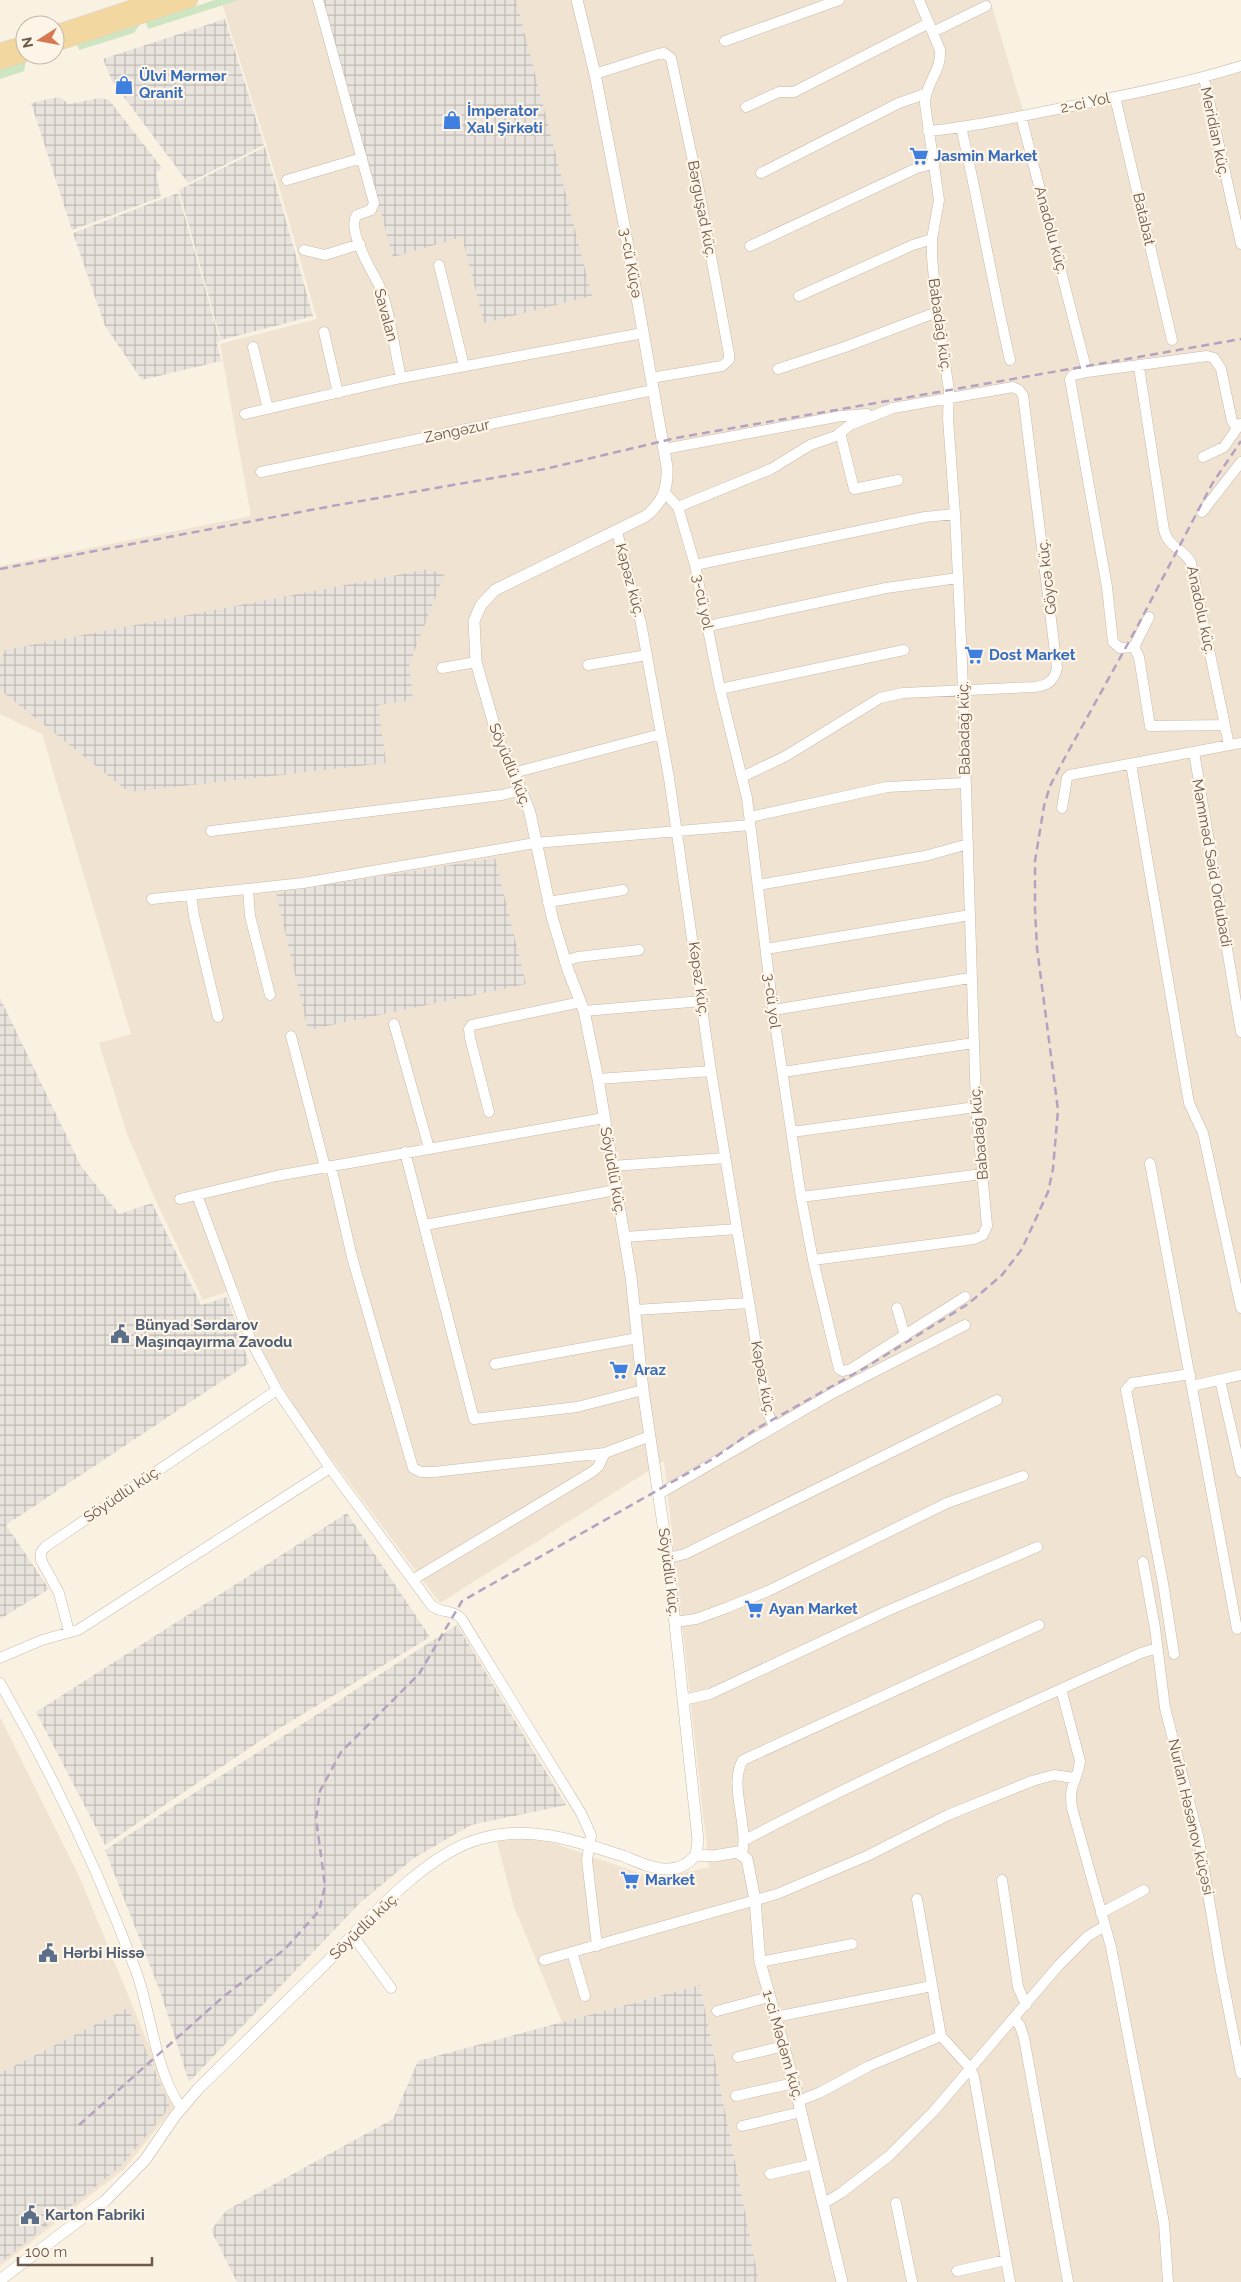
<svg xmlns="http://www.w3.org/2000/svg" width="1241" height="2282" font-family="Raleway,sans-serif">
	<defs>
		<pattern id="industrial-grid" width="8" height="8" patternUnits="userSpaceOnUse" patternTransform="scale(1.25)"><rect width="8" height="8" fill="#e8e3dc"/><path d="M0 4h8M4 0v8" fill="none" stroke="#c0bbb4"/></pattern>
	</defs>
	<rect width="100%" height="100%" fill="#f9f1e1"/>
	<path fill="#f0e3d1" d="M221,0h769l33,111 162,-35 56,-16v2222h-482l-59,-297 -138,37 -48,-115 -17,-66 28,-2 28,4 103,36 53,-12 -45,-406 -224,142 -142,-189 -41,-72 -19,-54 -35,12 -47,-99 -29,-67 -28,-91 32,-9 -89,-300 -42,-20v-148l251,-50 -31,-172 97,-25 -42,-146z
		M0,1717l80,161 94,229 -50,62 -124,97z"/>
	<path fill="url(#industrial-grid)" d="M323,0h193l76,296 -108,27 -22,-86 -69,20z
		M225,19l39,126 -76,38 -76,-102 -9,-22z
		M59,97l10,7 30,-6 10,2 53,68 -6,5 5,24 -89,33 -41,-127z
		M265,147l48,169 -92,24 -42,-150z
		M178,193l42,148 -3,1 4,19 -79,19 -37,-54 -32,-93z
		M429,569l15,6 -35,90 4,35 -35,5 8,58 -257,29 -129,-102v-27l5,-13z
		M495,858l31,126 -218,46 -32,-137z
		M0,998l81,168 38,48 33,-11 49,102 26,-8 22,66 -243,162 43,64 -49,30z
		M347,1513l83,124 -155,94 -170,114 -69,-133z
		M457,1625l109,180 -95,20 -57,33 -53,44 -172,180 -28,-88 -56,-144z
		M700,1985l59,297h-522l-26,-52 16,-20 166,-91 25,-58z
		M128,2008l42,99 -49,59 -121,97v-190z"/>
	<path fill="#cee5c2" d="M215,0h24l-91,29 -2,-7z
		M140,24l-6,9 -55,17 -2,-6z
		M26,60l-2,11 -24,8v-10z"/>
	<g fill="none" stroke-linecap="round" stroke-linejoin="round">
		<g stroke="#c8b9aa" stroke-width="11">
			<path id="minor" d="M318,0l56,203 -3,7 -14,5c-11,13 14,55 21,68 11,22 17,69 23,95l242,-45
				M933,32l53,-26
				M725,41l114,-41
				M595,74l63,-20 6,-1 7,5 26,122 32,174v6l-7,6 -71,12
				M1204,78l37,166
				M1115,97l57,243
				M746,107l33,-15h15l135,-69
				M1021,116l66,256
				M961,127c18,77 31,155 49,233
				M928,131c46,-4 93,-15 139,-24 58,-12 117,-23 174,-41
				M761,173l138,-70 26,-9
				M287,180l75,-22
				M750,246l167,-78 15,-4
				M304,250l21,5 35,-11
				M439,265l25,101
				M799,296l114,-51 19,-6
				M324,332l14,61
				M253,347l15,62
				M1139,367l25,163c5,19 20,18 27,33l38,182
				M778,369l67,-22 92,-35
				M245,414l156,-36
				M840,432l14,57 44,-9
				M664,449l177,-33 26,-2
				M1203,457l21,-10 16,-23
				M261,472l392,-82
				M665,493l13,14 17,58 25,124 27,109 26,212 28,187 12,63 26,109 4,2 8,-2 114,-72
				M678,507l93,-38 39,-24 26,-9 14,-11 43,-17 120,-21 6,3 4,5 34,273c-3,13 -9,17 -22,19l-132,6 -23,5 -94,58 -44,21
				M1202,512l39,-50
				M617,532l24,91 28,155 42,293 56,340 7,15
				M695,565l230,-48 30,-3
				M708,626l178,-38 72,-10
				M1134,647l-14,1 -7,-6 -6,-55 -37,-208 3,-4 14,-3 120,-16 7,2 7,11 11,52 5,7
				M1134,647l5,10 11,69 75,-1
				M1134,647l15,-30
				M588,665l59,-10
				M442,668l34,-6
				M720,689l184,-39
				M1194,752l47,280
				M1131,764l58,339 14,30 38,175
				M513,773l148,-39
				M1062,808l5,-30 3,-3 171,-32
				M750,817l137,-30 78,-4
				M211,831l291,-36 19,-5
				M758,885l167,-29 43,-12
				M248,889l2,27 20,79
				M191,895l3,21 24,101
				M152,899l151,-16 232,-40 215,-18
				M548,902l75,-12
				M766,949l204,-34
				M565,961l13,-4 61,-7
				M773,1010l197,-32
				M584,1011l118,-10
				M394,1024l35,124
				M291,1036l34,131
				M783,1072l190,-29
				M598,1079l113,-8
				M489,1112l-19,-74 -1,-9 3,-4 109,-23
				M792,1132l184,-25
				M405,1152l69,267 103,-12 66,-17
				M1150,1163l87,466
				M331,1166l21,91 61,211 8,4h13l171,-19
				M612,1166l113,-8
				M197,1195l54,146 26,49 53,78 102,138c10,8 18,2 29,12l120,195 10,22 -4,25 10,86
				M801,1197l181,-23
				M180,1199l96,-23 328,-58
				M425,1225l191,-35
				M625,1237l112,-8
				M813,1260l161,-21 9,-4 4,-9 -11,-119 -14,-445 -7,-148 -7,-95 1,-29 -12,-78 -5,-55v-18l7,-39 -14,-96c0,-21 17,-33 15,-54l-21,-50
				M897,1308l8,28
				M635,1310l114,-7
				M495,1364l143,-26
				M1220,1380l21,92
				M1192,1386l49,-11
				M659,1494l174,-101 132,-68
				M668,1558l17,-4 312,-154
				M1143,1562l12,66 10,80 34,132 22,131 20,102
				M414,1579l178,-107 6,-5 7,-14 45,-17
				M675,1622l21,-3 30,-11 42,-17 179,-88 76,-27
				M69,1632l-10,-39 -18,-33v-8l4,-5 232,-157
				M1174,1654l-11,-71 -37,-193 6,-7 58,-9
				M0,1658l42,-18 36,-10 252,-162
				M0,1683c53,92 99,189 136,288 15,41 20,103 45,136
				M1061,1689l19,72c-2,21 -12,21 -8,47l39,139 53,276 4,59
				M683,1700l27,-6 177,-83 150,-64
				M745,1840c129,-68 263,-127 396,-187l16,-5
				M742,1854c7,-29 -14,-70 1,-94l296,-135
				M1002,1880l16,107 8,18
				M917,1899l24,137 29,32 4,9 36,205
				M1101,1913l43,-23
				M353,1936l38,52
				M572,1952l13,44
				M544,1960l233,-66 90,-38 81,-41 84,-34 22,-6 20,3
				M760,1962l92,-18
				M717,2011l52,-14
				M775,2017l157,-31
				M1015,2019l5,7 4,12 44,244
				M738,2057l46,-11
				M736,2096l58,-13
				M798,2101l21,-8 50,-27 72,-30
				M742,2126l59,-14
				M770,2174l44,-10
				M824,2203l17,-10 48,-37 44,-44 126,-147 29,-29 17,-10
				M896,2203l16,79
				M957,2271l49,-11"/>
		</g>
		<g stroke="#c8b9aa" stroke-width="12">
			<path id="tertiary" d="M696,1855l18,1 23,-4 10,7 8,41 5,62 34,121 48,199
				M0,2280l105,-79 40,-41 30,-44 23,-27c43,-42 85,-84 127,-125 41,-42 101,-112 158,-126 49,-13 94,3 140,18 13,5 29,13 43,13 12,1 22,-5 30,-14l2,-15 -30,-282 -25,-168 -12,-113 -33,-198 -14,-68 -16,-41 -16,-53 -22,-104 -9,-23 -22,-48 -23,-80 -2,-41 7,-16 14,-15 151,-74c17,-14 22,-28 21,-49l-44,-248 -28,-145 -18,-74"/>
		</g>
		<g stroke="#d6d1cd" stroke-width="16">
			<path id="primary" d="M55,33l100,-33
				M55,44l135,-44
				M0,51l25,-8
				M0,62l25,-8"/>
		</g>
		<use href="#minor" stroke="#fff" stroke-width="10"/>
		<use href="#tertiary" stroke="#fff" stroke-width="11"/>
		<use href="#primary" stroke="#f2d8a0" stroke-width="15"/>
		<path stroke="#b4a2c0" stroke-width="2.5" stroke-dasharray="8 5" stroke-linecap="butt" d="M0,569l332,-63 213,-37 131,-31 565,-99
			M79,2125l144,-128 62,-48 34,-38 6,-25 -9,-68 4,-27 21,-39 78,-78 43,-73 249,-141 45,-31 112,-63 100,-62 34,-29 20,-26 26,-57 5,-23 5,-59 -21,-162 -2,-39v-48l9,-55 6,-20 13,-25 73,-132 76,-145 29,-43"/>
	</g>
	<defs>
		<g id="shop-bare" transform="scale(1.5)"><path d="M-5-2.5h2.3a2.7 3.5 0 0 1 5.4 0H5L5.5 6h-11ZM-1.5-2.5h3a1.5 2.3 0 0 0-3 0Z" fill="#3f7fe0" stroke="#fdf5e7" stroke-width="2.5" paint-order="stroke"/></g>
		<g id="supermarket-bare" transform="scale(1.5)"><path d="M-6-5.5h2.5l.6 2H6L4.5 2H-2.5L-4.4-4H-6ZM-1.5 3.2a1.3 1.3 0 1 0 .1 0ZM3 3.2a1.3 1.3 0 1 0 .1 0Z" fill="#3f7fe0" stroke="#fdf5e7" stroke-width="2.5" paint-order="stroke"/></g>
		<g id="civic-bare" transform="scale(1.5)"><path d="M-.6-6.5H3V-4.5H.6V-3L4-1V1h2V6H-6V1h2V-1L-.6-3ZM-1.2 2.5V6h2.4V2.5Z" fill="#5c6f8a" stroke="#fdf5e7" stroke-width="2.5" paint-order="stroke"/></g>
	</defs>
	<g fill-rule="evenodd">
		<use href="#shop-bare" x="124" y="85"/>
		<use href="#shop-bare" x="452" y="120"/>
		<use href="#supermarket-bare" x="919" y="156"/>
		<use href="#supermarket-bare" x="974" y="655"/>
		<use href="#civic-bare" x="120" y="1334"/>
		<use href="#supermarket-bare" x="619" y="1370"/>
		<use href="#supermarket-bare" x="754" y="1609"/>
		<use href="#supermarket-bare" x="630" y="1880"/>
		<use href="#civic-bare" x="48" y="1953"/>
		<use href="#civic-bare" x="30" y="2215"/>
	</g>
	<g text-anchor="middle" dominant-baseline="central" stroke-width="4.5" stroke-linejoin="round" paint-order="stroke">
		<g font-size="15" font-weight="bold" fill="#366cbe" stroke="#fdf5e7" text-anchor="start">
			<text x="139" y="76">Ülvi Mərmər<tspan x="139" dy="17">Qranit</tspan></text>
			<text x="467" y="111">İmperator<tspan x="467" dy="17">Xalı Şirkəti</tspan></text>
			<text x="934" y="156">Jasmin Market</text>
			<text x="989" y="655">Dost Market</text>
			<text x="634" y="1370">Araz</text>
			<text x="769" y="1609">Ayan Market</text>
			<text x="645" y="1880">Market</text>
		</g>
		<g font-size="15" fill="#6d594b" stroke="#fdf5e7">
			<text transform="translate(1085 103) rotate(-12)">2-ci Yol</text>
			<text transform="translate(1215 132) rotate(78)">Meridian küç.</text>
			<text transform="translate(702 209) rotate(79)">Bərguşad küç.</text>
			<text transform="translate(1144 219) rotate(77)">Batabat</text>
			<text transform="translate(1051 230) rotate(75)">Anadolu küç.</text>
			<text transform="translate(631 263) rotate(80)">3-cü Küçə</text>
			<text transform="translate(386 315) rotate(75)">Savalan</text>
			<text transform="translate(940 325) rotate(82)">Babadağ küç.</text>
			<text transform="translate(457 431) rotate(-12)">Zəngəzur</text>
			<text transform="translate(1047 577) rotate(-97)">Göycə küç.</text>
			<text transform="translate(630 580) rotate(75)">Kəpəz küç.</text>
			<text transform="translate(703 602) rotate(79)">3-cü yol</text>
			<text transform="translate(1201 610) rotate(78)">Anadolu küç.</text>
			<text transform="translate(964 728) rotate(-91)">Babadağ küç.</text>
			<text transform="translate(510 765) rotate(68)">Söyüdlü küç.</text>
			<text transform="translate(1212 863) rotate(80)">Məmməd Səid Ordubadi</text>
			<text transform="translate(699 979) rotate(82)">Kəpəz küç.</text>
			<text transform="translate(772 1001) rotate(83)">3-cü yol</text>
			<text transform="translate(979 1133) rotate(-95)">Babadağ küç.</text>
			<text transform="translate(613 1171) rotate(80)">Söyüdlü küç.</text>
			<text transform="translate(763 1378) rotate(79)">Kəpəz küç.</text>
			<text transform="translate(122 1494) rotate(-34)">Söyüdlü küç.</text>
			<text transform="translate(669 1572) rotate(83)">Söyüdlü küç.</text>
			<text transform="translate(1191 1817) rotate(77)">Nurlan Həsənov küçəsi</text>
			<text transform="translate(364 1926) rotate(-44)">Söyüdlü küç.</text>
			<text transform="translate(783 2045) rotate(74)">1-ci Mədəm küç.</text>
		</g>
		<g font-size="15" font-weight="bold" fill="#4e5e75" stroke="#fdf5e7" text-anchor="start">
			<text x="135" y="1325">Bünyad Sərdarov<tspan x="135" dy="17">Maşınqayırma Zavodu</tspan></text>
			<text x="63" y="1953">Hərbi Hissə</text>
			<text x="45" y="2215">Karton Fabriki</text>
		</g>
	</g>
	<g transform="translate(40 40) rotate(259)"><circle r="24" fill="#fdf5e7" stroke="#c3b7a9"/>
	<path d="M0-4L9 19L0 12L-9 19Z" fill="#d77853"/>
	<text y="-8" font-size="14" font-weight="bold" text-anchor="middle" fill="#6d594b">N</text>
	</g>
	<path d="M18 2257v8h134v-8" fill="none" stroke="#6d594b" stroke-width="2.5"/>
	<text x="25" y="2257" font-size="15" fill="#6d594b" stroke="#fdf5e7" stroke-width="4" paint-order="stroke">100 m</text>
</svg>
